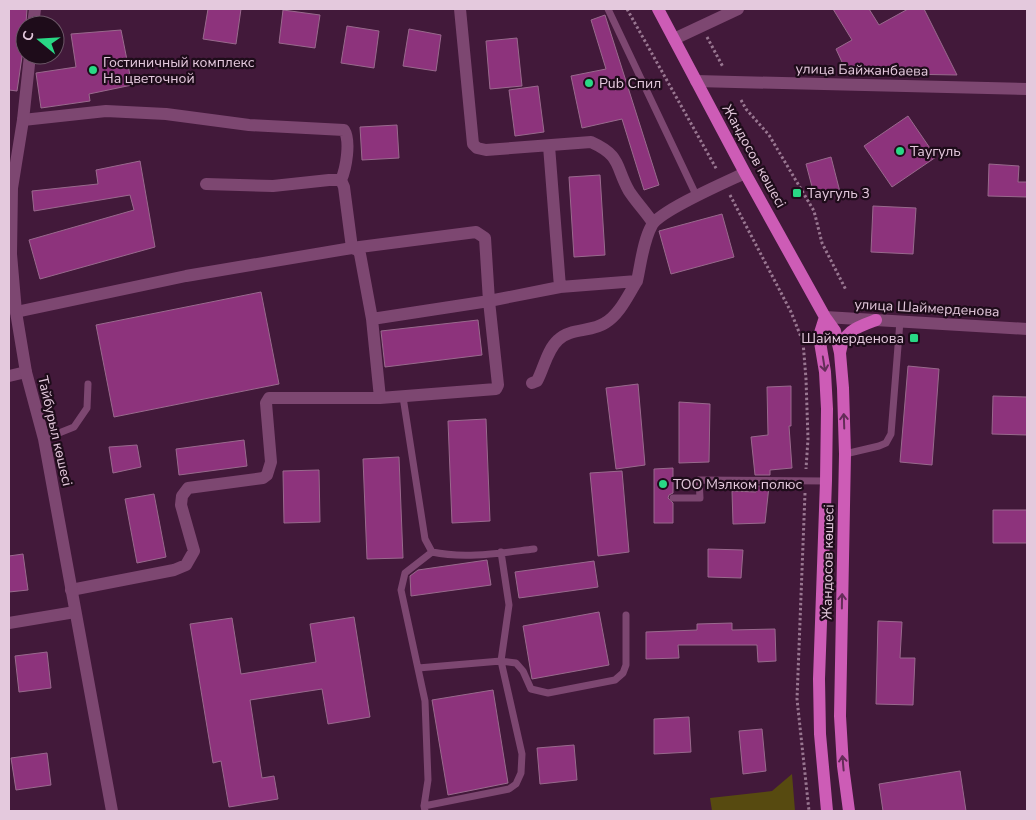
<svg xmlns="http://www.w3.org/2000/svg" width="1036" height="820" font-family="'Nunito Sans',sans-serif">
	<rect width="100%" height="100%" fill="#42193a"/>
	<path fill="#574a10" d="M792,774l3,37h-83l-2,-13 62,-7z"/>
	<path fill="#8d337c" stroke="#99698d" d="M9,9h18l-2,27 -8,55 -8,-1z
		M208,9h33l-5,35 -33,-5z
		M833,9h36l10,16 29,-16h16l33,66 -110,-2 -11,-24 16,-9z
		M283,10l37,5 -5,33 -36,-5z
		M605,15l54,170 -15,5 -22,-71 -40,9 -11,-52 35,-7 -15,-49z
		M347,26l32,5 -5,37 -33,-5z
		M409,29l32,6 -5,36 -33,-5z
		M121,30l11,55 -43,9 1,7 -49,7 -5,-35 40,-6 -5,-33z
		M517,38l5,48 -32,3 -4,-48z
		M538,86l6,46 -29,4 -6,-46z
		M908,116l28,41 -44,30 -28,-41z
		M397,125l2,33 -37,2 -2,-33z
		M831,157l9,35 -25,6 -9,-34z
		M140,161l15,86 -115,32 -11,-39 105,-30 -4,-15 -96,16 -2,-20 66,-7 -2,-14z
		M989,164l30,2 -1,16h9v15l-39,-1z
		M600,175l5,80 -31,2 -5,-80z
		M873,206l43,2 -3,46 -42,-2z
		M722,214l12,43 -63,17 -12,-43z
		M261,292l18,92 -165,33 -18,-92z
		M478,320l4,35 -97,12 -4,-36z
		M908,366l31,3 -7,96 -32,-3z
		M638,384l7,81 -29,4 -10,-81z
		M791,386v40h-2l3,42 -22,2v5h-15l-4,-38 17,-2 -1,-48z
		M993,396l34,1v38l-35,-1z
		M679,402l31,2 -1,58 -30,1z
		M486,419l4,102 -38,2 -4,-102z
		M244,440l3,26 -68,9 -3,-26z
		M137,445l4,22 -28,6 -4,-26z
		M399,457l4,101 -36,1 -4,-100z
		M673,468v25l-4,2 -1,3 5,5v20h-19v-54z
		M319,470l1,52 -36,1 -1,-52z
		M622,471l7,81 -31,4 -8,-83z
		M756,486h13l-4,37 -32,1 -1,-33 24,1z
		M154,494l12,63 -29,6 -12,-64z
		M993,510h34v33h-34z
		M708,549l35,1 -2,28 -33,-1z
		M23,554l5,36 -19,2v-36z
		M487,560l4,25 -80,11 -1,-20 8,-6z
		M594,561l4,26 -79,11 -4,-26z
		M599,612l10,53 -77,14 -9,-53z
		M354,617l16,100 -42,7 -6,-35 -72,11 12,78 12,-2 4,23 -49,8 -8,-46 -8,2 -23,-139 42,-6 9,56 75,-12 -6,-38z
		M878,621l24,1 -2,36h15l-2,47 -37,-1z
		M732,623v7l43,-1 1,32 -18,1 -1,-17h-79l1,13 -33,1v-27l51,-2v-6z
		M47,652l4,36 -32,4 -4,-36z
		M493,690l15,93 -60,12 -16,-95z
		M689,717l2,35 -37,2v-35z
		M762,729l4,42 -23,3 -4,-43z
		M574,745l3,35 -37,4 -3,-36z
		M47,753l4,32 -35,5 -5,-32z
		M960,771l6,40h-83l-4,-27z"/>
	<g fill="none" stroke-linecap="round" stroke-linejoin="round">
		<path stroke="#997791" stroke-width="3" stroke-dasharray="2.5 2.5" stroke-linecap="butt" d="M627,9l90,161
			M707,37l16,30
			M741,100l5,9 23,26 45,76 8,32 24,47
			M730,195l61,117 12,30 3,37 2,60 -2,30
			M805,493l-8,206 12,112"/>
		<path stroke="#7d4771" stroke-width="7" d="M608,9l89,188
			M403,397l22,142 7,13c33,7 68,1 102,-3
			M44,439l30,-12 13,-19 1,-24
			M845,454l34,-8 7,-3 5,-9 9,-113
			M673,498h27l-1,-18 127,1
			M418,668l83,-7 15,2 7,8 8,18 17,4 67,-13 8,-7 3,-8v-50
			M424,806l85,-17 7,-5 5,-11 1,-19 -21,-93 8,-56 -8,-53
			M425,811l-1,-5 4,-26 -3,-79 -24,-111 4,-17 27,-21"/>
		<path stroke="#7d4771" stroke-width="12" d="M460,9l13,135 4,4 9,2 105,-8c31,14 24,24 38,49 7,11 17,21 24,32
			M674,39l64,-30
			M696,81l331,8
			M23,120l83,-9 60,3 83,11 95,5c7,11 2,39 -3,50
			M549,146l11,141
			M206,184l67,2 56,-6h12l3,7 8,61 124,-16 9,6 4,63 -117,18
			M16,312l170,-36 166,-28 6,2 2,4 12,65 8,79
			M9,376l17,-4
			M532,383l5,-2c7,-13 10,-31 21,-41 12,-12 34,-8 47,-17 15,-9 23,-28 32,-42
			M71,590l103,-20 12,-5 8,-14 -13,-46 1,-9 6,-8 75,-10 4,-3 4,-13 -5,-59 3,-5h111l116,-9 2,-4 -9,-84 71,-14 77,-6c4,-18 6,-40 15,-56 9,-15 74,-43 93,-52
			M9,623l66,-11"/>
		<path stroke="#7d4771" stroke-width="12" d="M33,25l2,-16
			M30,55l-7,65 -11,68 -1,66 5,58 10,60 18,67 68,372
			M825,317l202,12"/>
		<path stroke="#cd5cb6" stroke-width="12" d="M658,9l87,164 80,144 10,14 5,22 3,35 2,66 -5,262 3,50 6,45
			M825,317l-6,19 6,36 2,37 -1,72 -7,198 1,55 7,77
			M840,353c3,-22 17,-26 36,-33"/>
	</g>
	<defs><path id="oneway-shaft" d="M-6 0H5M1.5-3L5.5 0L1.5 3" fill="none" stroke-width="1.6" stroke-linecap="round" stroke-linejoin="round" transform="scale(1.25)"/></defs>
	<g stroke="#642c58">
		<use href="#oneway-shaft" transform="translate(824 364) rotate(81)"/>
		<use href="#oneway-shaft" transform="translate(844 421) rotate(-92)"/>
		<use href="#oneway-shaft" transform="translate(842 601) rotate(-89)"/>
		<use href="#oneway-shaft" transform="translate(843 763) rotate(-95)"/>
	</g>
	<g fill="#29d885" stroke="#1e0c1a" stroke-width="2">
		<circle cx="93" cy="70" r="5"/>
		<circle cx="589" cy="83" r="5"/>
		<circle cx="900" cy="151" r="5"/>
		<rect x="792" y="188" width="10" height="10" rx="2.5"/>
		<rect x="909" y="333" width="10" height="10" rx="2.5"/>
		<circle cx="663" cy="484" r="5"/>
	</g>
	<g text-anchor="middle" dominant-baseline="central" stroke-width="4.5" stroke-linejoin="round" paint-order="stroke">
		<g font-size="14" fill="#e4c9dd" stroke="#1e0c1a" text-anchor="start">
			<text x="103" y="62">Гостиничный комплекс<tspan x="103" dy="16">На цветочной</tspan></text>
			<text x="599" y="83">Pub Спил</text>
			<text x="910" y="151">Таугуль</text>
			<text x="807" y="193">Таугуль 3</text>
			<text x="904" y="338" text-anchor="end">Шаймерденова</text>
			<text x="673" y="484">ТОО Мэлком полюс</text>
		</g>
		<g font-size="14" fill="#e4c9dd" stroke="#1e0c1a">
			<text transform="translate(862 70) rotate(1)">улица Байжанбаева</text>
			<text transform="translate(754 156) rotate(61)">Жандосов көшесі</text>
			<text transform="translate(927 308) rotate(3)">улица Шаймерденова</text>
			<text transform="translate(55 431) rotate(77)">Тайбурыл көшесі</text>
			<text transform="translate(828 562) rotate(-89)">Жандосов көшесі</text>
		</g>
	</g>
	<rect width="1036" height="820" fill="none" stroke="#e4c9dd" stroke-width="20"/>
	<g transform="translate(40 40) rotate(288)"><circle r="24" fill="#1e0c1a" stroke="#6d5868"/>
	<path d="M0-4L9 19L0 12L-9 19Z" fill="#29d885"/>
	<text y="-8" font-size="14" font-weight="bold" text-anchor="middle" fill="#e4c9dd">С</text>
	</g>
</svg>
